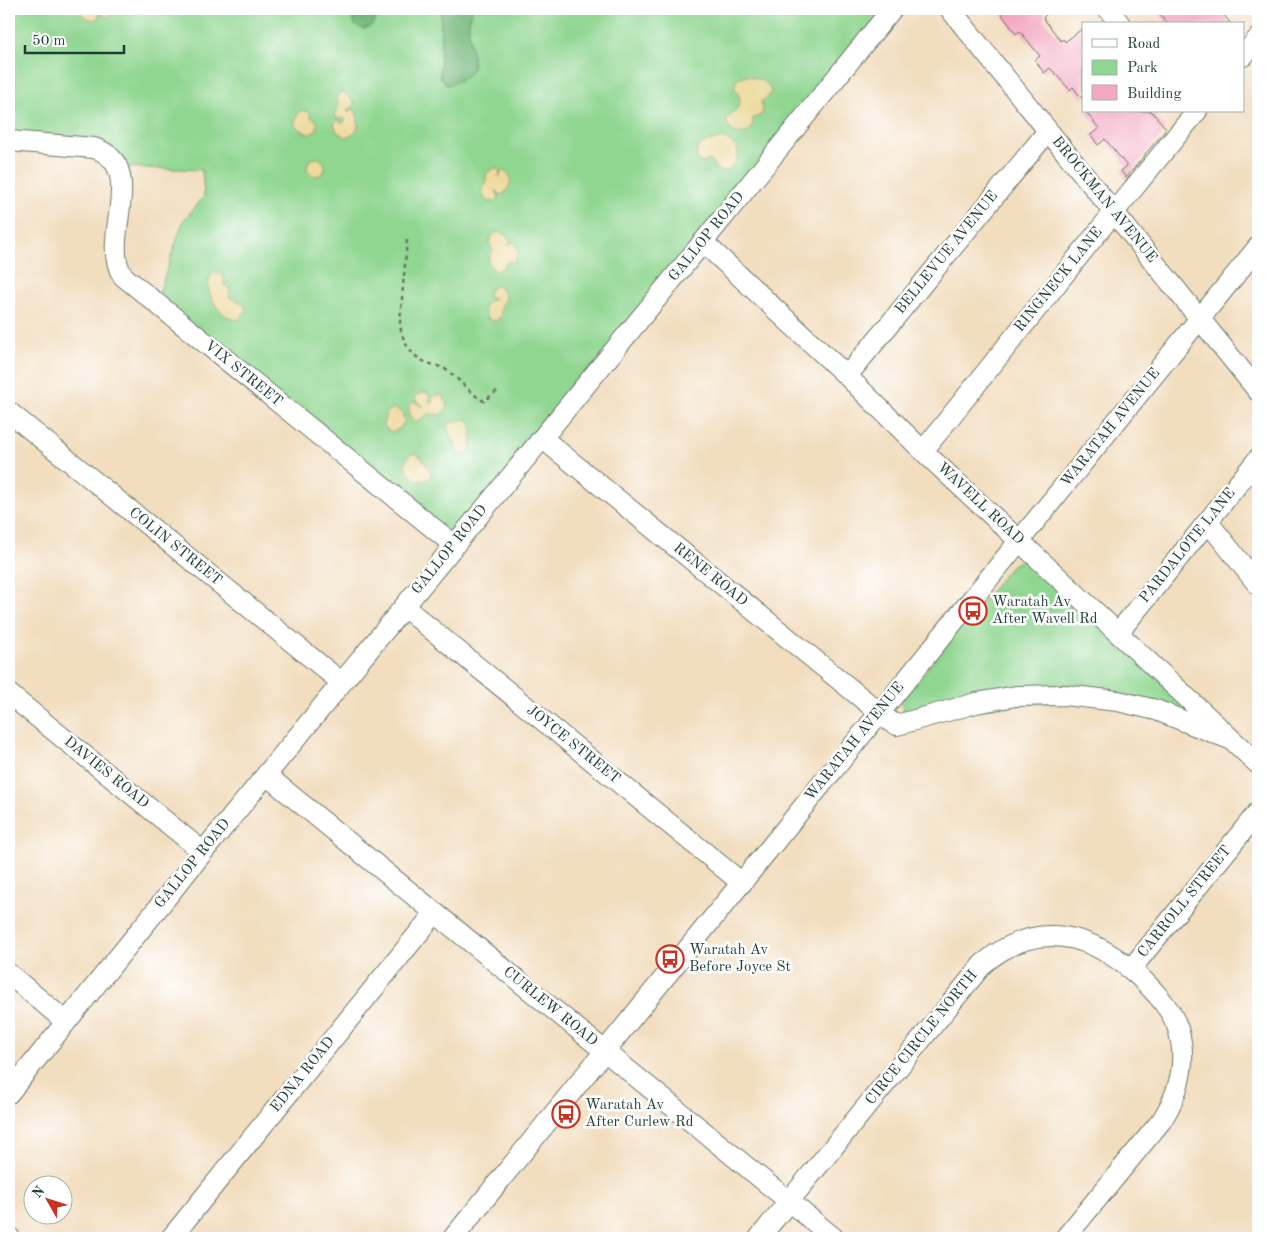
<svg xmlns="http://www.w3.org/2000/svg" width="1267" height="1247" font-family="'Old Standard TT',serif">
	<rect width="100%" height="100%" fill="#fff"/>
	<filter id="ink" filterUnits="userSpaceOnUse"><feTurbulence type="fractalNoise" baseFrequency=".02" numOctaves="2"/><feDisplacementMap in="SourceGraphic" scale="10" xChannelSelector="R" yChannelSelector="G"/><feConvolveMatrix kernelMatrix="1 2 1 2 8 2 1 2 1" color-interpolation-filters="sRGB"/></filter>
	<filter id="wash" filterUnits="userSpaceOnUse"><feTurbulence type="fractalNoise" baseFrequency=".0096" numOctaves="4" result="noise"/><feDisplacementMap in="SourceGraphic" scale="20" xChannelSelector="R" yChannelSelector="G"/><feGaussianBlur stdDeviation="1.12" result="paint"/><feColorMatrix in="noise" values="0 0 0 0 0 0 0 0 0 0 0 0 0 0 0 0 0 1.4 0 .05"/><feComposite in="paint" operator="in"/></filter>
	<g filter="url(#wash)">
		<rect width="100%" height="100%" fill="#f2ddbe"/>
		<path fill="#8fd690" stroke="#578a62" d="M9,9h879l-434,532 -296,-245 25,-75 21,-24 -2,-27 -84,-3 -9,-14 -100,-16z
			M1022,560l13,4 159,149 -2,4 -67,-22 -212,20 -9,-4 -4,-9 112,-137z"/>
		<path fill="#73b77a" stroke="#497a57" d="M349,9h30c-2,10 -5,18 -16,20l-8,-4z
			M441,9h31c-1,5 -3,10 -3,15 -2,30 21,49 -22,61l-7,-8z"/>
		<path fill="#eeda9e" stroke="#868c69" d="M79,9h37l-6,7 -4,1 -6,-5 -2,6 -5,2 -10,-4z
			M748,76c9,2 21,6 23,16l-3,5 -7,4 2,10 -3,5 -7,2c2,20 -22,20 -27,3 3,-8 13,-10 14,-19 2,-11 -13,-12 0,-25z
			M343,92l11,10 -1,5 -6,3 2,1 4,-2 3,2c3,11 4,23 -10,26l-9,-5 -3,-8 3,-4 6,3 2,-2v-3l-5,1 -5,-2 4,-12 -3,-7 3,-5z
			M303,110l6,2 2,5 6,4v8l-6,5 -5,-1 -12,-8 4,-12z
			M722,138l9,3 7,9c1,9 -9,26 -20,20 -4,-2 -5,-7 -8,-10l-8,3 -3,-1c-9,-20 11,-20 23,-24z
			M307 167a9 9 0 1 1 18 0a9 9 0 1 1-18 0Z
			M494,168l6,2 -1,7 2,-5 3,-1c10,6 7,13 1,22l-5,2 -4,-5 3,7 -4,4 -5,1 -6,-4 -2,-7 4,-7v-10z
			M499,232l8,4 4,5 -4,4 5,-3c8,6 8,13 1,20h-7l-2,5 -7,4c-9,-3 -11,-14 -4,-20l-4,-9 4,-7z
			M215,273l5,1 4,3v8c9,4 4,6 6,13 7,3 14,3 16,12l-6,9c-20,5 -43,-37 -25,-46z
			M497,286l6,5 3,9 -5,4c0,8 2,15 -8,17l-6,-3 -3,-9 2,-6 9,-5 -6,-1 -1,-5 3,-4z
			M425,392l4,2 1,10 2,-1v-4l2,-3 8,-1 4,6 1,7 -6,7 -13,-1 -10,7h-4l-5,-6v-10l5,-3 9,5v-2l-7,-4 -1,-3 3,-3z
			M395,408l7,5 3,8 -7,9 -6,2 -6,-3 -3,-5 5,-13z
			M465,419l6,4 1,17 -2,11 -7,4 -6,-3 -4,-13 -6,-12 3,-4z
			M415,453l6,4 10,16v4c-11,9 -19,2 -25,-9 -2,-7 2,-13 9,-15z"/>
		<g id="blocks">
			<path fill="#f3a9c3" d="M998,9h42l6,6 -3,3 18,23 2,-2 2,3 18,-14v72l-10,-13 -3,3 -20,-22 -6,5 -9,-13 5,-4 -20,-25 -4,3z
				M1156,9h63l12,15h-63z
				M1085,111h66l15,17 -2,2 1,1 -20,23v1l-19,23 -5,-7 6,-5 -22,-27 -7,6 -7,-10 8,-7z"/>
		</g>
	</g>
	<g filter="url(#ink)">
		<use href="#blocks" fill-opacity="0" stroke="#697564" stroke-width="1"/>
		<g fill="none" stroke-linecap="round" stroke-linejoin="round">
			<g stroke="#697564" stroke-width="22">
				<path id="minor" d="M950,9l308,382
					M1108,9l12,15
					M1243,56l15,-18
					M9,141l85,7c56,18 4,92 29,128l331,269
					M703,242l144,134 76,75 335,313
					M847,376l201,-245
					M9,412l332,270
					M542,438l349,284 6,3 79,-22 40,-7 48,-1 54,6 38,9 76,30
					M923,451l191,-239 83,-101
					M1208,522l50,63
					M404,607l338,276
					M1118,633l140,-174
					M9,694l194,158
					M266,775l568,463
					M1131,969l127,-157
					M9,974l56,47
					M9,1093l194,-241 500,-610 189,-233
					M9,1237l1,1
					M171,1238l264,-325
					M453,1238l805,-991
					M759,1238l224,-274c55,-47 111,-30 160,16 14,14 29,30 35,49 10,32 1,64 -16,91l-97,118"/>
			</g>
			<path stroke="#697564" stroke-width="2.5" stroke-dasharray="4 4" stroke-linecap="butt" d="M407,240l-7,82c1,16 8,31 23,39 8,4 17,4 25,10 10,7 26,26 36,30l13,-10"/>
			<use href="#minor" stroke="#fff" stroke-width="20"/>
		</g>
	</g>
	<defs>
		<g id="bus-ring" transform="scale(1.4375)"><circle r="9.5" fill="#fff" stroke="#c8321e" stroke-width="1.5"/><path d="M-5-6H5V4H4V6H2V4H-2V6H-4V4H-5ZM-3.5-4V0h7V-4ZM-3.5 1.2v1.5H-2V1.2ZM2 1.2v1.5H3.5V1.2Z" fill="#c8321e"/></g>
	</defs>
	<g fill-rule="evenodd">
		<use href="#bus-ring" x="973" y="611"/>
		<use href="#bus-ring" x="670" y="959"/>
		<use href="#bus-ring" x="566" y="1114"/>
	</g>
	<g text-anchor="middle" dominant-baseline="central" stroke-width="5" stroke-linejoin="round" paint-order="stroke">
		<g font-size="15" fill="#1f3d34" stroke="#fff">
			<text transform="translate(1104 200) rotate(51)">BROCKMAN AVENUE</text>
			<text transform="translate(707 237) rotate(-51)">GALLOP ROAD</text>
			<text transform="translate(947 253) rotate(-51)">BELLEVUE AVENUE</text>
			<text transform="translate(1059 280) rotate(-51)">RINGNECK LANE</text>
			<text transform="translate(243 374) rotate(39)">VIX STREET</text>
			<text transform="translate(1111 428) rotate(-51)">WARATAH AVENUE</text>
			<text transform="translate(980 504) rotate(43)">WAVELL ROAD</text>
			<text transform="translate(1188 546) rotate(-51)">PARDALOTE LANE</text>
			<text transform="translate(175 547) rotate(39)">COLIN STREET</text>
			<text transform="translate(450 550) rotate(-51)">GALLOP ROAD</text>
			<text transform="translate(710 575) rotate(39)">RENE ROAD</text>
			<text transform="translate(855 742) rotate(-51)">WARATAH AVENUE</text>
			<text transform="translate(573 745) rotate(39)">JOYCE STREET</text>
			<text transform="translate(106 773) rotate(39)">DAVIES ROAD</text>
			<text transform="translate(193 864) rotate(-51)">GALLOP ROAD</text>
			<text transform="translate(1185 902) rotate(-51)">CARROLL STREET</text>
			<text transform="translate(550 1007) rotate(39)">CURLEW ROAD</text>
			<text transform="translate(922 1038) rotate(-51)">CIRCE CIRCLE NORTH</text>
			<text transform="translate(303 1075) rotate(-51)">EDNA ROAD</text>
		</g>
		<g font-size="15" fill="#1f3d34" stroke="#fff" text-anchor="start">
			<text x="992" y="602">Waratah Av<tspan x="992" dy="17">After Wavell Rd</tspan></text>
			<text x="689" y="950">Waratah Av<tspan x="689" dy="17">Before Joyce St</tspan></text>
			<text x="585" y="1105">Waratah Av<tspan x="585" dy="17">After Curlew Rd</tspan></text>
		</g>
	</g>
	<rect width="1267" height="1247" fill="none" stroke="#fff" stroke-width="30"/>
	<rect x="1082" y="22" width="162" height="90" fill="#ffffff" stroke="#a5b1ae"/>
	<rect x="1092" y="39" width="25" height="8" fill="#ffffff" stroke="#a5b1ae"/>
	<text x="1127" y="48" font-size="15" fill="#1f3d34">Road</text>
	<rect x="1092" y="60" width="25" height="15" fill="#8fd690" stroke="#a5b1ae"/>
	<text x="1127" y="72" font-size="15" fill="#1f3d34">Park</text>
	<rect x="1092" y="85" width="25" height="15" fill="#f3a9c3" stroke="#a5b1ae"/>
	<text x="1127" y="98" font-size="15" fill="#1f3d34">Building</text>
	<g transform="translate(48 1200) rotate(309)"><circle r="24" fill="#ffffff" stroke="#a5b1ae"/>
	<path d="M0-4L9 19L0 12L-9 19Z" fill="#c8321e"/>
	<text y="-8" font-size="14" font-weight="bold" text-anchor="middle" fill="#1f3d34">N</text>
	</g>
	<path d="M25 45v8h99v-8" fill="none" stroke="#1f3d34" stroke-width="2.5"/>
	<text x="32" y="45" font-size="15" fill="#1f3d34" stroke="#ffffff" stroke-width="4" paint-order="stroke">50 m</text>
</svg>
